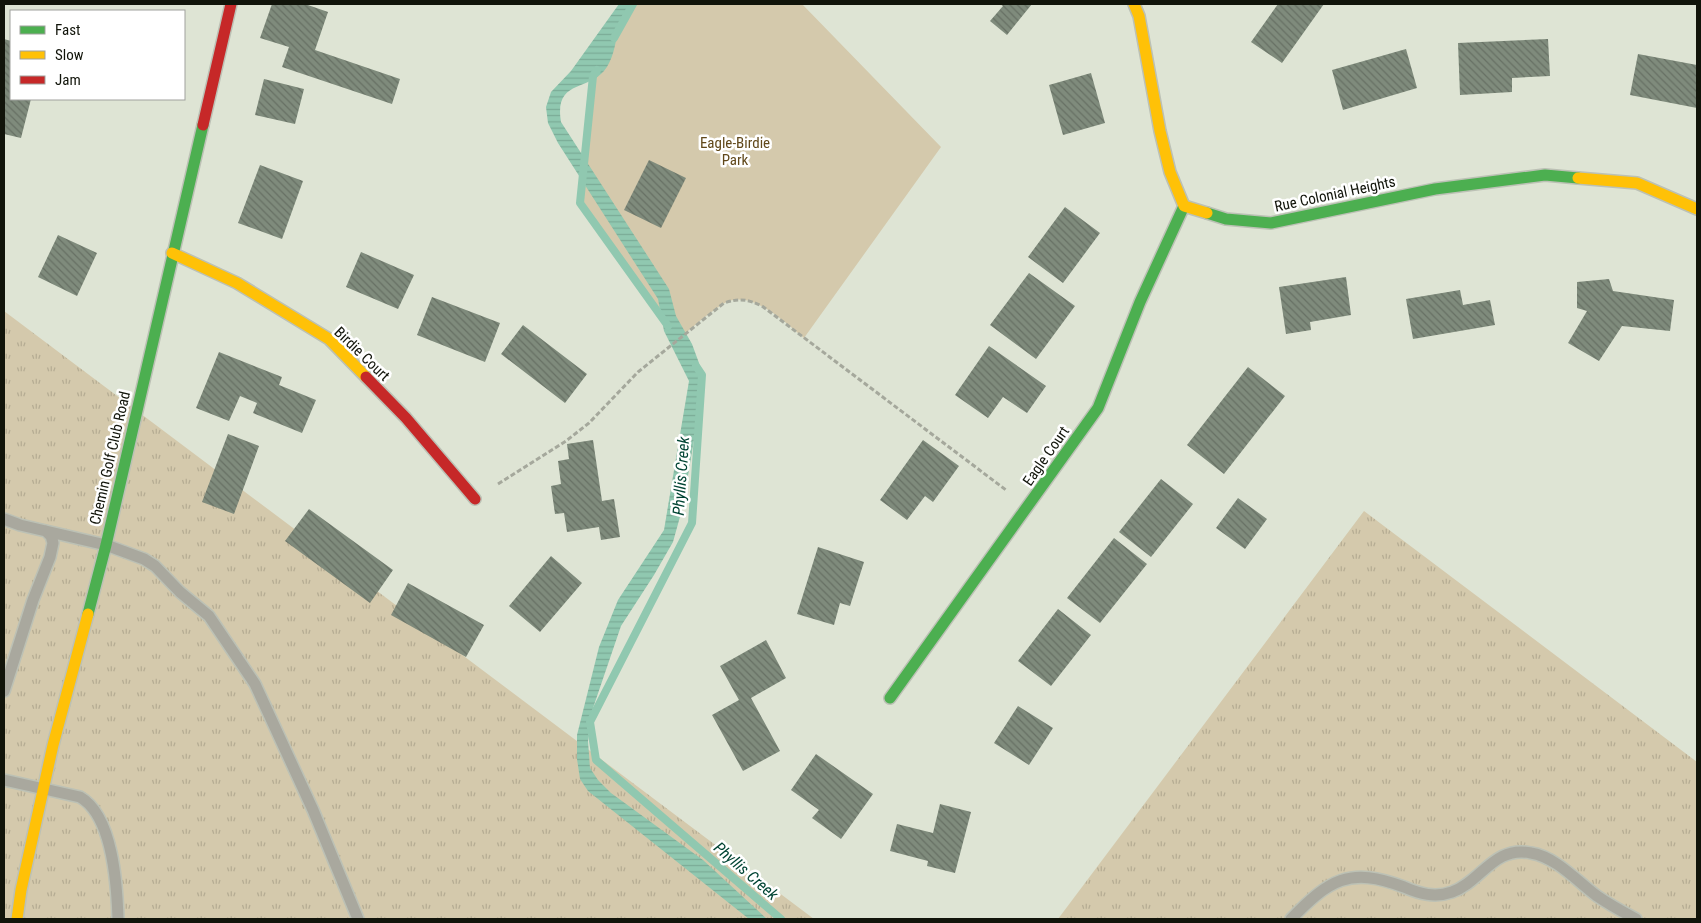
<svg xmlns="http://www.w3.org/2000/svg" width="1701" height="923" font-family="'Roboto Condensed',sans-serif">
	<defs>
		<pattern id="grass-tufts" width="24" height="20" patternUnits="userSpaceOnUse" patternTransform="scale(1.25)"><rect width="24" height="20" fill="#d4c9ac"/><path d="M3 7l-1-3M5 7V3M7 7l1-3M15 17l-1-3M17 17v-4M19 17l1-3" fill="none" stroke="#b5ac93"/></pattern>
		<pattern id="water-rules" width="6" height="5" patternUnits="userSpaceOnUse" patternTransform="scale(1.25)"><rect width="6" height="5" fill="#90c8b0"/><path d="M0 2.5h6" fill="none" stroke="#7bab96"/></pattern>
		<pattern id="building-back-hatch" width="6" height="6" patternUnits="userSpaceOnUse" patternTransform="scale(1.25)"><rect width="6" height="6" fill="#7f8b7c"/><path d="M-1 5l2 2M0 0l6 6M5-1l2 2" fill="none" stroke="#677064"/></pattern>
	</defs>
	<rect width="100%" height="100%" fill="#dee4d4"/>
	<path fill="url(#grass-tufts)" d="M4,311l810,608h-810z
		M1364,511l333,251v157h-639z"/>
	<path fill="#d4c9ac" d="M636,4h166l139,143 -137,191c-20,-16 -54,-51 -81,-34 -16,10 -31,24 -46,36l-97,-137 13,-127z"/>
	<path fill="url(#water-rules)" d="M619,4h19c-5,4 -14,10 -17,16 -1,3 -2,8 -3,11 -3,14 -5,29 -14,40 -17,20 -50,9 -43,51l108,167 7,27 16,28 7,19 4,22 -20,121 -10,36 -19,33 -33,51 -28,82 -5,33 2,27 8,12 13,13 92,67 64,59h-18l-161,-128 -8,-12 -3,-20v-24l22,-88 19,-47 46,-70 25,-149 -25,-50 -6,-32 -100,-156 -10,-20 -2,-16 5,-15 20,-21z"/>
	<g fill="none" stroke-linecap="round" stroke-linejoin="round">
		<path stroke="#90c8b0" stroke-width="8" d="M614,38l19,-34
			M597,70l-4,6 -13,127 88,123
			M696,366l6,9 -10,148 -102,199 6,38 185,159"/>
	</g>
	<path fill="url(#building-back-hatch)" d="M272,4h33l23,8 -13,38 85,29 -8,25 -110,-37 7,-20 -29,-9z
		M1000,4h32l-25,31 -17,-14 13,-15z
		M1278,4h46l-42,59 -31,-21z
		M4,39l7,2v58h20l-10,39 -17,-4z
		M1548,39l2,37 -38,2v14l-52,3 -2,-52z
		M1406,49l11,39 -74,22 -11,-40z
		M1638,54l59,11v43l-67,-13z
		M1091,73l14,50 -42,12 -14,-50z
		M264,79l40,10 -9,35 -40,-9z
		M649,160l37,18 -25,50 -37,-18z
		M260,165l43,16 -21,58 -44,-16z
		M1065,207l35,26 -37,50 -35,-26z
		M58,235l39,18 -20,43 -39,-19z
		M361,252l53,23 -16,34 -52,-22z
		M1029,273l46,33 -39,53 -46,-34z
		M1346,277l5,38 -41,7 1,8 -25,4 -7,-47z
		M1609,279l4,12 61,9 -4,31 -48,-5 -23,35 -31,-18 19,-32 -10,-3v-26z
		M1460,290l3,15 27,-5 5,25 -82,14 -7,-40z
		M432,297l68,26 -15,39 -68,-27z
		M523,325l64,49 -22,29 -64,-49z
		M989,346l57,40 -19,27 -24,-16 -15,21 -33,-23z
		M219,352l63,25 -3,8 37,15 -14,33 -49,-20 4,-10 -17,-7 -11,25 -33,-13z
		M1248,367l37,29 -61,78 -37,-29z
		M228,434l31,12 -25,68 -32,-12z
		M593,440l9,61 12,-2 6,38 -19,3 -2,-13 -32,5 -3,-19 -9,1 -4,-28 10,-2 -3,-23 11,-2 -2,-15z
		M923,440l36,26 -26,36 -8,-6 -18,24 -27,-20z
		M1161,479l32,25 -42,53 -32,-25z
		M1238,498l29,21 -22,30 -29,-21z
		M309,509l84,61 -23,33 -85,-62z
		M1114,538l33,26 -47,59 -33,-25z
		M818,547l46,15 -14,44 -10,-3 -6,22 -37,-11z
		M551,556l31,27 -42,49 -31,-26z
		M408,583l76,42 -18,32 -75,-42z
		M1058,609l33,26 -40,51 -33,-25z
		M766,640l20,38 -35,20 29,53 -37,20 -31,-56 27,-15 -19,-34z
		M1018,706l35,22 -24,37 -35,-22z
		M816,754l57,40 -32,45 -29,-21 7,-8 -28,-20z
		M940,804l31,8 -16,61 -28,-7 1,-5 -38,-10 7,-27 36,9z"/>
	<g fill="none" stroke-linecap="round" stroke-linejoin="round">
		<g stroke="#bcc1b5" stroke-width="14">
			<path id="lane" d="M4,519l16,6 86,20 38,14 11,7 25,26 29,24 46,68 58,126 45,109
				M4,691l29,-91 17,-43 3,-14 -2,-7 -5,-5
				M4,780l76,17c33,19 37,88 38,122
				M1291,919c38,-39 58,-53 113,-32 16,7 31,11 48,5 29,-10 42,-47 79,-39 25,4 46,28 66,43 13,9 26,16 39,23"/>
		</g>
		<g stroke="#bcc1b5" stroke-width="14">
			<path id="fast" d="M1207,213l19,6 45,4 164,-34 110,-14 33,3
				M88,614l18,-69 97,-420
				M890,698l208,-290 42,-106 44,-96"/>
		</g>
		<g stroke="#bcc1b5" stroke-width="14">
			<path id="slow" d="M1134,4l5,12 21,115 10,41 14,34 23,7
				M1578,178l59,5 60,26
				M172,253l65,30 92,56 37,38
				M17,919l4,-29 32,-145 35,-131"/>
		</g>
		<g stroke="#bcc1b5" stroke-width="14">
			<path id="jam" d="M203,125l28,-121
				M366,377l40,41 69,81"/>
		</g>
		<path stroke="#a5a89c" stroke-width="3" stroke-dasharray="5 2.5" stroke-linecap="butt" d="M498,484l68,-43 23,-18 49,-51 86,-69c16,-5 23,-4 38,3l244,184"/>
		<use href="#lane" stroke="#a9a89e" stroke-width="11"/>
		<use href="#fast" stroke="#4caf50" stroke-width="11"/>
		<use href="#slow" stroke="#ffc107" stroke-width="11"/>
		<use href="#jam" stroke="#c62828" stroke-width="11"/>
	</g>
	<g text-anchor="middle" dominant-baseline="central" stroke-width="5" stroke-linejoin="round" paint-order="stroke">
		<g font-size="15" fill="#61481a" stroke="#fff">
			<text x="735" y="143">Eagle-Birdie<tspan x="735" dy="17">Park</tspan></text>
		</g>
		<g font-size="15" fill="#11140a" stroke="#fff">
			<text transform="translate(1335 194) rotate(-12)">Rue Colonial Heights</text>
			<text transform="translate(362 354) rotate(44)">Birdie Court</text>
			<text transform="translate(1046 456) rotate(-55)">Eagle Court</text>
			<text transform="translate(110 458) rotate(-77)">Chemin Golf Club Road</text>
		</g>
		<g font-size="16" font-style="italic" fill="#043" stroke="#fff">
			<text transform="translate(681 476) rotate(-86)">Phyllis Creek</text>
			<text transform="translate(746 871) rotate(41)">Phyllis Creek</text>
		</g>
	</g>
	<rect width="1701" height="923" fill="none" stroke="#11140a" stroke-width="10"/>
	<rect x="10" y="10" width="175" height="90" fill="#ffffff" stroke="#a0a19d"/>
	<rect x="20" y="26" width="25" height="8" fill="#4caf50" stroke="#a0a19d"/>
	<text x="55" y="35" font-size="15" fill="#11140a">Fast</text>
	<rect x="20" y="51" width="25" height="8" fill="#ffc107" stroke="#a0a19d"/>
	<text x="55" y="60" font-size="15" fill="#11140a">Slow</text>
	<rect x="20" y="76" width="25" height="8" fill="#c62828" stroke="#a0a19d"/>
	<text x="55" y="85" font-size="15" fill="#11140a">Jam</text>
</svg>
